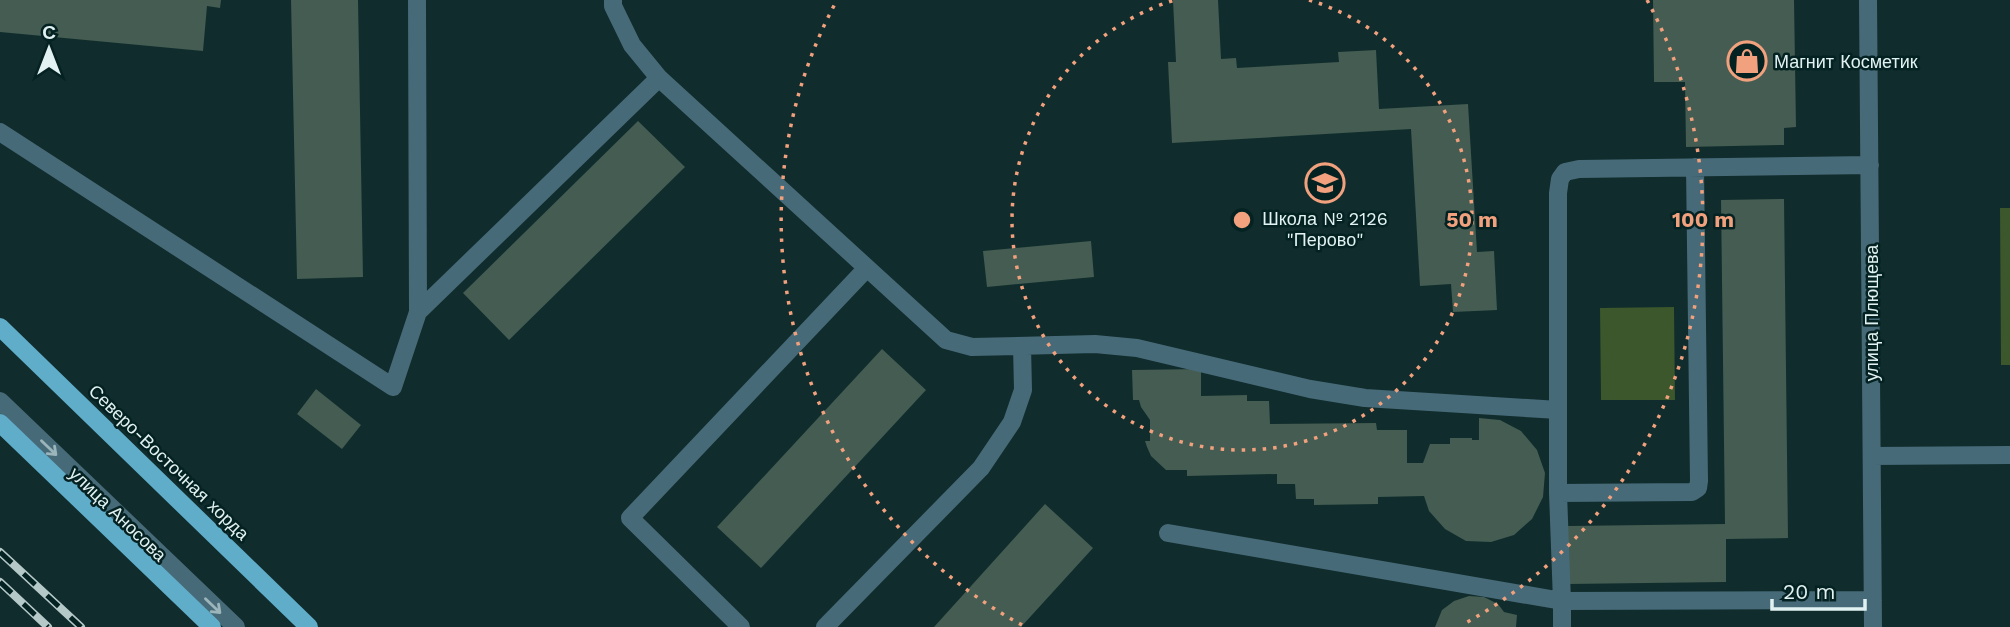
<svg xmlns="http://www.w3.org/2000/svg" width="2010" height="627" font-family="'Work Sans',sans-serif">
	<rect width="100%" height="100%" fill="#102c2c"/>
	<path fill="#3b572b" d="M2000,208h10v157h-9z
		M1674,307l1,93h-74l-1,-92z"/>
	<path fill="#445c51" d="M0,0h221l-1,8 -13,-2 -4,45 -203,-19z
		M291,0h67l5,277 -66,2z
		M1173,0h45l3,59 15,-1 1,10 102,-6 -1,-10 38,-2 3,59 89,-5 9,148 17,-1 3,59 -44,2 -2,-28 -31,2 -9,-157 -239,14 -4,-81h8z
		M1653,0h141l2,127 -12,1v17l-98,2 -1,-65h-31z
		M638,121l47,46 -176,173 -46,-47z
		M1784,199l4,339 -62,1v43l-158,2v-58l157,-2 -4,-324z
		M1091,241l3,36 -107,10 -4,-36z
		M882,349l44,41 -165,178 -44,-41z
		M1201,369v27l46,-1v6h22l1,23 106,-1 1,7h30v33h16l7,-19h20v-6h22v2h7v-22l21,2 21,11 16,19 8,23 -2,24 -11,22 -18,16 -23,7 -25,-1 -21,-12 -16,-18 -5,-15 -46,1v7l-64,1v-6h-18l-1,-15h-18v-10l-90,2v-6h-21l-15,-14 -4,-9 -2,-6h5v-21l-9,-13 -2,-7h-6l-1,-30z
		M316,389l45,36 -19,24 -45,-35z
		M1045,504l48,44 -72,79h-87z
		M1469,596l15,1 14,7 6,8 13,3 -1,12h-81l7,-17 12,-9z"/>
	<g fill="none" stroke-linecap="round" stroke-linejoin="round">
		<path stroke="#476a78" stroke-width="18" d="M417,0l1,312
			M1868,0l5,627
			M659,78l287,262 26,7 123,-3 42,4 173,41 55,9 193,12
			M0,132l393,255 25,-75 241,-234 -27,-33 -19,-39v-6
			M0,401l236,226
			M1872,456l138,-1
			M1558,493v-300l2,-14 5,-7 14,-3 291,-4
			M1168,533l394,68 -4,-108 134,-1 6,-4 1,-7 -4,-314
			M741,627l-111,-109 237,-250
			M825,627l156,-159 31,-46 11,-32 -1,-44
			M1562,627v-26l311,-1"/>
		<path stroke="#60adca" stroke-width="18" d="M0,327l309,300
			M0,423l212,204"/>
		<g stroke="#b6c9c9" stroke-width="8">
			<path id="rail" d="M0,552l81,75
				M0,582l48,45"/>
		</g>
		<use href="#rail" stroke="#052222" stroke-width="5" stroke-dasharray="16" stroke-linecap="butt"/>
	</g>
	<defs><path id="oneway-shaft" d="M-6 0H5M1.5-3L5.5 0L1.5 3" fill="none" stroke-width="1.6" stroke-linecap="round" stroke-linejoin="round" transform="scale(1.75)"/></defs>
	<g stroke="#9cb5bb">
		<use href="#oneway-shaft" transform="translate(49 448) rotate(44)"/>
		<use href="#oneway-shaft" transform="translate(213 606) rotate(44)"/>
	</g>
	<g fill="none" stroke="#f1a17d" stroke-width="3.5" stroke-dasharray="3.5 7">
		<path d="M1309 0A230 230 0 1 1 1175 0"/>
		<path d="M1022 625A461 461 0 0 1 837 0M1647 0A461 461 0 0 1 1462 625"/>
	</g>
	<defs>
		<g id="shop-ring" transform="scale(2.0125)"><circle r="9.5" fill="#052222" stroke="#f1a17d" stroke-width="1.5"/><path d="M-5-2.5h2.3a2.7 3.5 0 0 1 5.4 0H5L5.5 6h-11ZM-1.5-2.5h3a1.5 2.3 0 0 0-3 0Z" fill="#f1a17d"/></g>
		<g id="school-ring" transform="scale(2.0125)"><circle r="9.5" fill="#052222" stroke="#f1a17d" stroke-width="1.5"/><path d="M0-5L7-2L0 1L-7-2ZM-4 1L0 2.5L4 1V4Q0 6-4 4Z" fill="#f1a17d"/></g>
	</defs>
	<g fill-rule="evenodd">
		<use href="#shop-ring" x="1747" y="61"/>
		<use href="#school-ring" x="1325" y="183"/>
	</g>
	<g text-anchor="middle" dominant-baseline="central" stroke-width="5" stroke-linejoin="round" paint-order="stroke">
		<g font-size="18" fill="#e2f2f2" stroke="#052222" text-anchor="start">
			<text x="1774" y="61">Магнит Косметик</text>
			<text x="1325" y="218" text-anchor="middle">Школа № 2126<tspan x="1325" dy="21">"Перово"</tspan></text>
		</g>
		<g font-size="18" fill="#e2f2f2" stroke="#052222">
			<text transform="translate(1871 313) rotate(-90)">улица Плющева</text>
			<text transform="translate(169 462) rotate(44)">Северо-Восточная хорда</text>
			<text transform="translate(118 514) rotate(44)">улица Аносова</text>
		</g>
	</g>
	<circle cx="1242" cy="220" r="10" fill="#f1a17d" stroke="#052222" stroke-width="3.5"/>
	<g font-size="21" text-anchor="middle" font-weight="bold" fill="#f1a17d" stroke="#052222" stroke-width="5" stroke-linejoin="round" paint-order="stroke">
		<text x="1472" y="227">50 m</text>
		<text x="1703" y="227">100 m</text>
	</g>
	<g transform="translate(49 49)" stroke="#052222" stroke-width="5" paint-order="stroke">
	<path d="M0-5L12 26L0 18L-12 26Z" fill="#e2f2f2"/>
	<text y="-10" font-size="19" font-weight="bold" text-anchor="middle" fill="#e2f2f2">С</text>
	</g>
	<path d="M1772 599v10h93v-10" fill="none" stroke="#e2f2f2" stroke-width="3.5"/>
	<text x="1783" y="599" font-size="21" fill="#e2f2f2" stroke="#052222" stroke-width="5" paint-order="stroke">20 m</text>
</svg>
